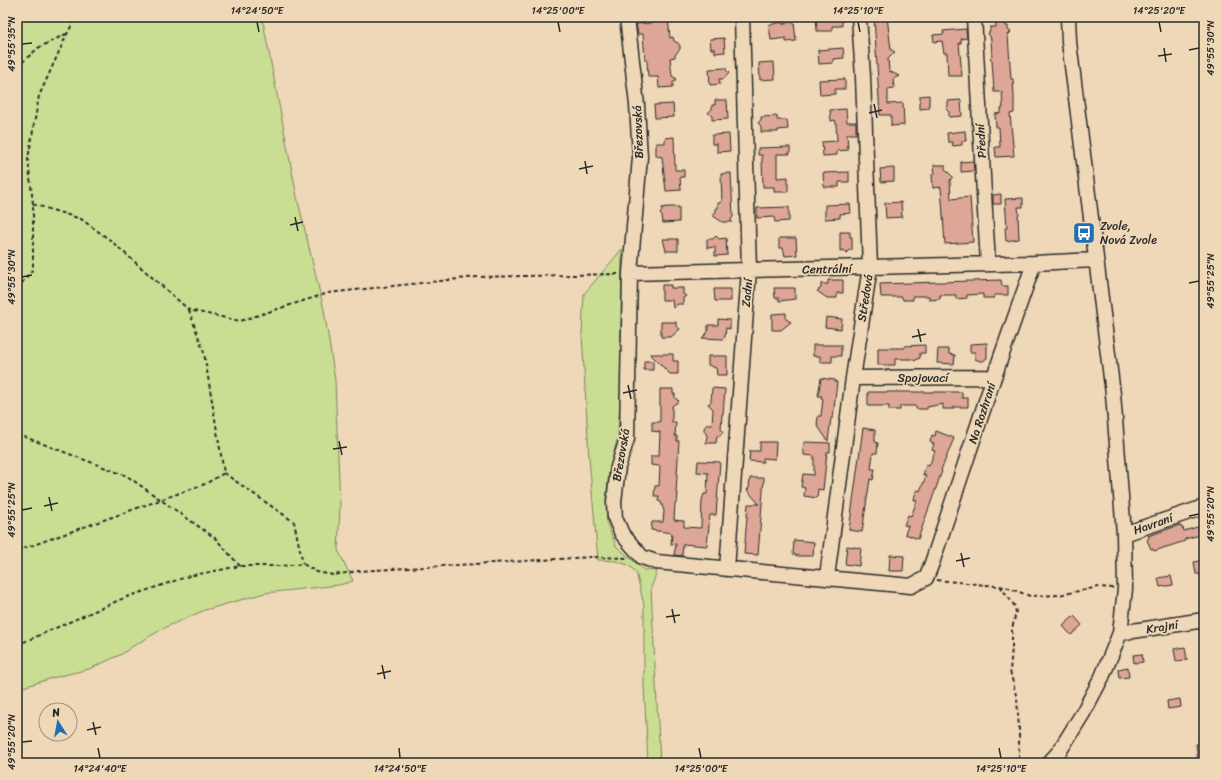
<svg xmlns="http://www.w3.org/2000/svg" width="1221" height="780" font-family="Sriracha,sans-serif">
	<rect width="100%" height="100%" fill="#eed8b7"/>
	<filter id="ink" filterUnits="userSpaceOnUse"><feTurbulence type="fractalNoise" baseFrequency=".025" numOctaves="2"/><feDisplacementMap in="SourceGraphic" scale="8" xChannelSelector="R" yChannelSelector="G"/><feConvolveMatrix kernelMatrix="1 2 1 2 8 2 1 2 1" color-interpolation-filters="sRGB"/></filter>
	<g filter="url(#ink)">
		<path fill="#cade93" stroke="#7a845f" d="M17,17h245l35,180 27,113 11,70 5,127 -2,43 15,31 -14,4 -74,8 -60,17 -39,17 -33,19 -11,8 -33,15 -37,9 -35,11z
			M622,249l-2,151 -2,36 -9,35 -3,29 1,24 9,22 28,24 13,1 -6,17 9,175h-12l-4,-78v-80l-8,-33 -8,-7 -12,-4 -18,-1 -9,-103 -7,-123 2,-40z"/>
		<path fill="#dea696" stroke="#2b2b2b" d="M652,17h16l2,21 3,-1 1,4 4,2 2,3v3l-5,6v2l-5,1 2,18 5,3 -4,3v5l-14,1 -1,-11h-10l-1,-18 -2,1 -2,-26h-5l-2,-10 16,-1z
			M816,17h26v9h-10v5h-15z
			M874,17h13l4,33 4,2 -7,7 1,12 10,5 -6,3 1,9 -6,1v15l15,-1 1,22 -13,1v-11h-11z
			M1005,18l1,8h2v4l3,2 -3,3 3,44h2l1,17v17l-4,1 4,42 -18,1 -1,-10h5l-1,-20h-3l-1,-13 6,-1v-5h2l-1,-16h-8l-2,-32 -2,-2 2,-2 -1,-16 -1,-4 -2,-2 2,-3v-4h6l-1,-8z
			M782,22v2l12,-2 2,19 -10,1v-4l-15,2 -2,-15z
			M966,29l1,9 -6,1v4h-2l3,33h-14l-1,-23h-3l-2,-12 -8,1 -1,-7 11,-1 -1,-3z
			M724,38l1,14 -10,1v-4h-4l-1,-10z
			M843,48l1,10 -11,1v4l-14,1 -1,-14z
			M774,62l1,17 -15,1 -1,-17z
			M726,68v2l3,3 -5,6h-5l1,5 -10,1 -1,-16z
			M845,79v10h-10v5l-15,1 -1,-15z
			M929,95v13l-9,1v-13z
			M715,100h12l1,19 -16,1v-4l-4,-3 4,-4v-4h3z
			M961,100l1,16 -13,1v-5l-3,-3 2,-3v-5z
			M673,104l1,13 -19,1 -1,-13z
			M846,109l1,13h9v12h-9l1,16 -11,1v4l-14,1 -1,-14 15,-1 -1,-18 -1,-3 -4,1 -1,-11z
			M777,116v4h10l1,9 -10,1v2h-17v-6l-3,-3 3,-3v-3z
			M965,131l1,10h-4v4l-9,1 -1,-4h-4l-1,-9z
			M729,134l1,17 -13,1v-8h-5v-9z
			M674,137l1,33h9v7h-4l1,13 -15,1 -4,-34 -6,-1v-13h9v-5z
			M790,147v7h-13v24l11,-1v15h-14v-5h-11l-1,-26v-6h-4v-7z
			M973,161l1,10 -13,1v-10z
			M934,165h11v4l8,8 -3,3 1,19 19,-2 3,45 -28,2 -4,-57 -8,1 -1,-14h3z
			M894,168v13l-13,1 -1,-13z
			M849,172v10h-10v5h-15l-1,-14z
			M731,173l2,44 -2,2 1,3h-10l-10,-7 4,-3v-4h2v-5l4,-1 -1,-28z
			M1001,194v10h-8v-9z
			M1023,198v9h-5l1,8h-1l1,24 -13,2 -1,-13h2l-2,-29z
			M901,202l1,15 -16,1 -1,-15z
			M850,204l1,9 -11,1v4l-15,1v-14z
			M667,207h12v15l-16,1 -1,-7 -2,-2 2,-3v-3z
			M789,207v14l-14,1 -1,-5 -17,1v-10z
			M840,232h10v5h2v13h-3l-3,3 -2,-3 -4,1z
			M716,236l3,3 7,-1 1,17 -12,1v-9l-8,1v-9h6z
			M779,238h17l1,17 -12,1 -2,-8h-4z
			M663,239h15v12h-12z
			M828,280h15v13h-6v5h-10l-10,-7 4,-3v-4h7z
			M1001,280l1,6h6v9h-14v3h-11v-4l-16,1v3l-11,1v-4h-16v4l-11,1v-4h-16v4h-10l-1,-3h-21l-1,-13z
			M662,285h9v3h12v6l3,2 -3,2v6h-5l-5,4 -1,-8h-10z
			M774,288h21v11l-16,2v-3h-4z
			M714,289h17v12h-16z
			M786,313v6l5,3 -10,8h-9v-16z
			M826,317l16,2 -1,10 -16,-2z
			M718,319l12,1v9l-4,-1 -1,9 -2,2 -21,-1 6,-6v-7h10z
			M661,322h15v4l4,3 -9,8h-10z
			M987,343v15l-4,3h-3l-5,-2v-7h-5v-8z
			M813,345h28v11h-9v6h-12v-6h-7z
			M925,345v8h-5v5l-3,1 -2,2 -3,-2h-17v6h-17v-17h27l-1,-2z
			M938,349h11v5l6,1 -1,9 -17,-1z
			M650,354h23v7h5v13h-8z
			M708,356h19v19h-10l-1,-7 -8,-3z
			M644,361h9v9h-9z
			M821,378l14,2v2h2l-4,36h-2l-3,23 -11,-16 1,-9h3l2,-17 -2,-1 1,-2h-4z
			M712,388l13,1 -2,25h-1l-1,15 2,3 -3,4h-3l-1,7h-10l1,-8 -3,-4v-3l3,-4 5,1 1,-16 -5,-5 3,-2z
			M660,389h13v5h2v4l4,3 -7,5v16h4l-1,14h2v5h2l-3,52h2l-1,10h-2l-1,17 10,1v6l17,1 1,-28 2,-6h3l1,-21 -11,-1 1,-11 22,1 -4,53h-6l-3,31 -24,-2 -1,12 -8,-1 2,-11h-5l1,-11 -21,-3 1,-8h11l1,-11 -3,-9 -3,-1 1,-5h-5l1,-10h4l1,-20 -9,-1v-9h8l1,-24 -8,-1v-9h8z
			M868,392h94v6h6v9h-15v2h-10v-5l-16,3v2h-11v-3h-16v4h-11v-4h-21z
			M863,428l12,2v12l3,1 -1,10h-4l-2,16h4l-2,11 -3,-1 -8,53 -13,-2z
			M936,431l18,7 -10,25 -3,7 1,1 -24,68 -13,-5 3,-8 -4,-1 4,-10 3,1 6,-15 -3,-1 1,-5 2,-5 3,1 6,-15 -3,-1 3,-10 3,1 6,-15 -3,-1 2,-6 -4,-2 2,-7 3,1z
			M760,442h16l-1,17 -12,-1v4l-14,-1 1,-10h10z
			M804,442l26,1v9h-3l-4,38 -5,-1 -1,9 -13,-2 1,-8 -4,-1 2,-13 11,1v-19l-10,-1v-4l-2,-2 2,-3z
			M750,478h14l-6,77 -14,-1 4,-50h11l-12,-14 2,-2z
			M1180,525l1,2 2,1 1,3 20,-6v9l-19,5v2l-31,10 -1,-2h-2l-4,-9 2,-2 -1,-2z
			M794,540l20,2 -1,14h-15l-5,-2z
			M847,546l14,2 -2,18 -14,-2z
			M890,555l14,1 -1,15h-14z
			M1204,560v20l-5,-6h-3l-2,-12z
			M1171,576l2,9 -13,2 -2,-9z
			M1074,616l8,9 -11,10 -8,-9z
			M1185,647l2,13 -11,1 -2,-12z
			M1142,654l1,8 -9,1 -1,-8z
			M1128,667l1,10 -10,1 -1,-9z
			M1180,699l1,8 -13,2 -1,-8z
			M1204,743v20h-6l-2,-19z"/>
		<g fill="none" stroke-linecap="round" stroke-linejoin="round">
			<g stroke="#2b2b2b" stroke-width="17">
				<path id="minor" d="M627,17l10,88 3,52 -10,116 -3,166 -9,28 -4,35 1,16 7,16 20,23 14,5 255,24 15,-8 6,-15 62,-186 40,-114
					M974,17l14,247
					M630,273l404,-10 62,-3
					M853,378l141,-1
					M1124,534l80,-27
					M727,569l22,-299 -7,-253
					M827,577l26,-199 17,-111 -7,-190 -4,-60
					M1120,633l84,-13
					M1049,763l10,-11 24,-39 19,-36 18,-44 5,-44 -1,-55 -11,-140 -44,-352 -1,-25"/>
			</g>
			<path stroke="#2b2b2b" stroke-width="2" stroke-dasharray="4 3" stroke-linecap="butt" d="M17,20l11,-3
				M17,67l21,-19 28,-14
				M33,204l48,15 29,21 79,70 51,11 88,-28 149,-16 142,-3
				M17,289l16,-20v-65l-5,-45 11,-63 28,-62 9,-17
				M17,434l110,42 88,62 25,28
				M224,473l70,49 9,42
				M17,545l8,3 180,-64 19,-11 -20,-120 -15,-43
				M937,580l69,7 24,9 29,-1 40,-8 15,1
				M1000,586l14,19 2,7 -4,17v19l-2,23 7,28 2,30v34
				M17,645l107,-47 65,-22 51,-10h40l23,-2 14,8 16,3 26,-4 232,-14 36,1"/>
			<use href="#minor" stroke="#eed8b7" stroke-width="14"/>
		</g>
	</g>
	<path fill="none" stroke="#2b2b2b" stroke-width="1.5" d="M257,22l2,10M558,22l2,10M858,22l2,10M1159,22l2,10M22,44l10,-1M1164,48l2,14M1189,50l10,-2M1158,56l14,-2M874,104l3,14M869,113l13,-3M585,161l2,13M579,169l14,-3M295,217l3,14M290,225l13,-3M22,277l10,-2M1189,283l10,-2M918,329l3,13M912,337l14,-3M628,385l3,14M623,393l14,-3M339,441l3,14M333,449l14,-2M49,497l3,14M44,506l14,-3M22,510l10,-2M1189,516l10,-2M961,553l3,14M956,561l14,-3M672,609l3,14M666,617l14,-2M382,665l3,14M377,674l14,-3M93,722l3,13M87,730l14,-3M22,742l10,-1M98,748l2,10M399,748l1,10M699,748l2,10M999,748l2,10"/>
	<defs>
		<g id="bus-square" transform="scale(1.15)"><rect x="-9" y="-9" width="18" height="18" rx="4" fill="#1f6fb2" stroke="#eed8b7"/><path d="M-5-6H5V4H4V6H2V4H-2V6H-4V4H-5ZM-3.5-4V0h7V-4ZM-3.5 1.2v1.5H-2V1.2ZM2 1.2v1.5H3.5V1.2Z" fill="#fff"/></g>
	</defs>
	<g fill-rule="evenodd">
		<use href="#bus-square" x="1084" y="233"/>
	</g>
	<g text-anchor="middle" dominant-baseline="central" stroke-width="3.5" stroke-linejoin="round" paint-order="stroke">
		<g font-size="12" fill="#2b2b2b" stroke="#eed8b7">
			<text transform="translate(638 132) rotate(-92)">Březovská</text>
			<text transform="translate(981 141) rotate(-93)">Přední</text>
			<text transform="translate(827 269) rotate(-1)">Centrální</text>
			<text transform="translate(747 293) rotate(-85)">Zadní</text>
			<text transform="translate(865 298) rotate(-81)">Středová</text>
			<text x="923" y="378">Spojovací</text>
			<text transform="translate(982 413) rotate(-72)">Na Rozhraní</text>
			<text transform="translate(621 455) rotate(-80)">Březovská</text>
			<text transform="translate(1153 524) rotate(-19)">Havraní</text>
			<text transform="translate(1162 627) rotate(-9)">Krajní</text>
		</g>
		<g font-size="12" fill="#2b2b2b" stroke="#eed8b7" text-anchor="start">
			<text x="1100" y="226">Zvole,<tspan x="1100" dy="14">Nová Zvole</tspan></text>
		</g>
	</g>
	<rect width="1221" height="780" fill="none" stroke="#eed8b7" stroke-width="44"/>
	<g transform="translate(58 722) rotate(349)"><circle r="19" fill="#eed8b7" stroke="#a0937f"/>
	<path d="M0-3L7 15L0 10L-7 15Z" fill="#1f6fb2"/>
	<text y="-6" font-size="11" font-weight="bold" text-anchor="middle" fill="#2b2b2b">N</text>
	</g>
	<rect x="22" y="22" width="1177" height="736" fill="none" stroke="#2b2b2b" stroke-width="1.5"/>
	<g font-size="10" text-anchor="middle" fill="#2b2b2b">
		<text x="257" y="14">14°24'50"E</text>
		<text x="558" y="14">14°25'00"E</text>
		<text x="858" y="14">14°25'10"E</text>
		<text x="1159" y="14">14°25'20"E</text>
		<text transform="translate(11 44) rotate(-90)" y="4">49°55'35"N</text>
		<text transform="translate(1210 48) rotate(-90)" y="4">49°55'30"N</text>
		<text transform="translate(11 277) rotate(-90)" y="4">49°55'30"N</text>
		<text transform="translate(1210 281) rotate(-90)" y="4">49°55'25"N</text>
		<text transform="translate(11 510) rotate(-90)" y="4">49°55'25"N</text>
		<text transform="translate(1210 514) rotate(-90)" y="4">49°55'20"N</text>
		<text transform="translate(11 742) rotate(-90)" y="4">49°55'20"N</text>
		<text x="100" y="772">14°24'40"E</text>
		<text x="400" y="772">14°24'50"E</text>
		<text x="701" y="772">14°25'00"E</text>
		<text x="1001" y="772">14°25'10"E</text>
	</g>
</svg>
